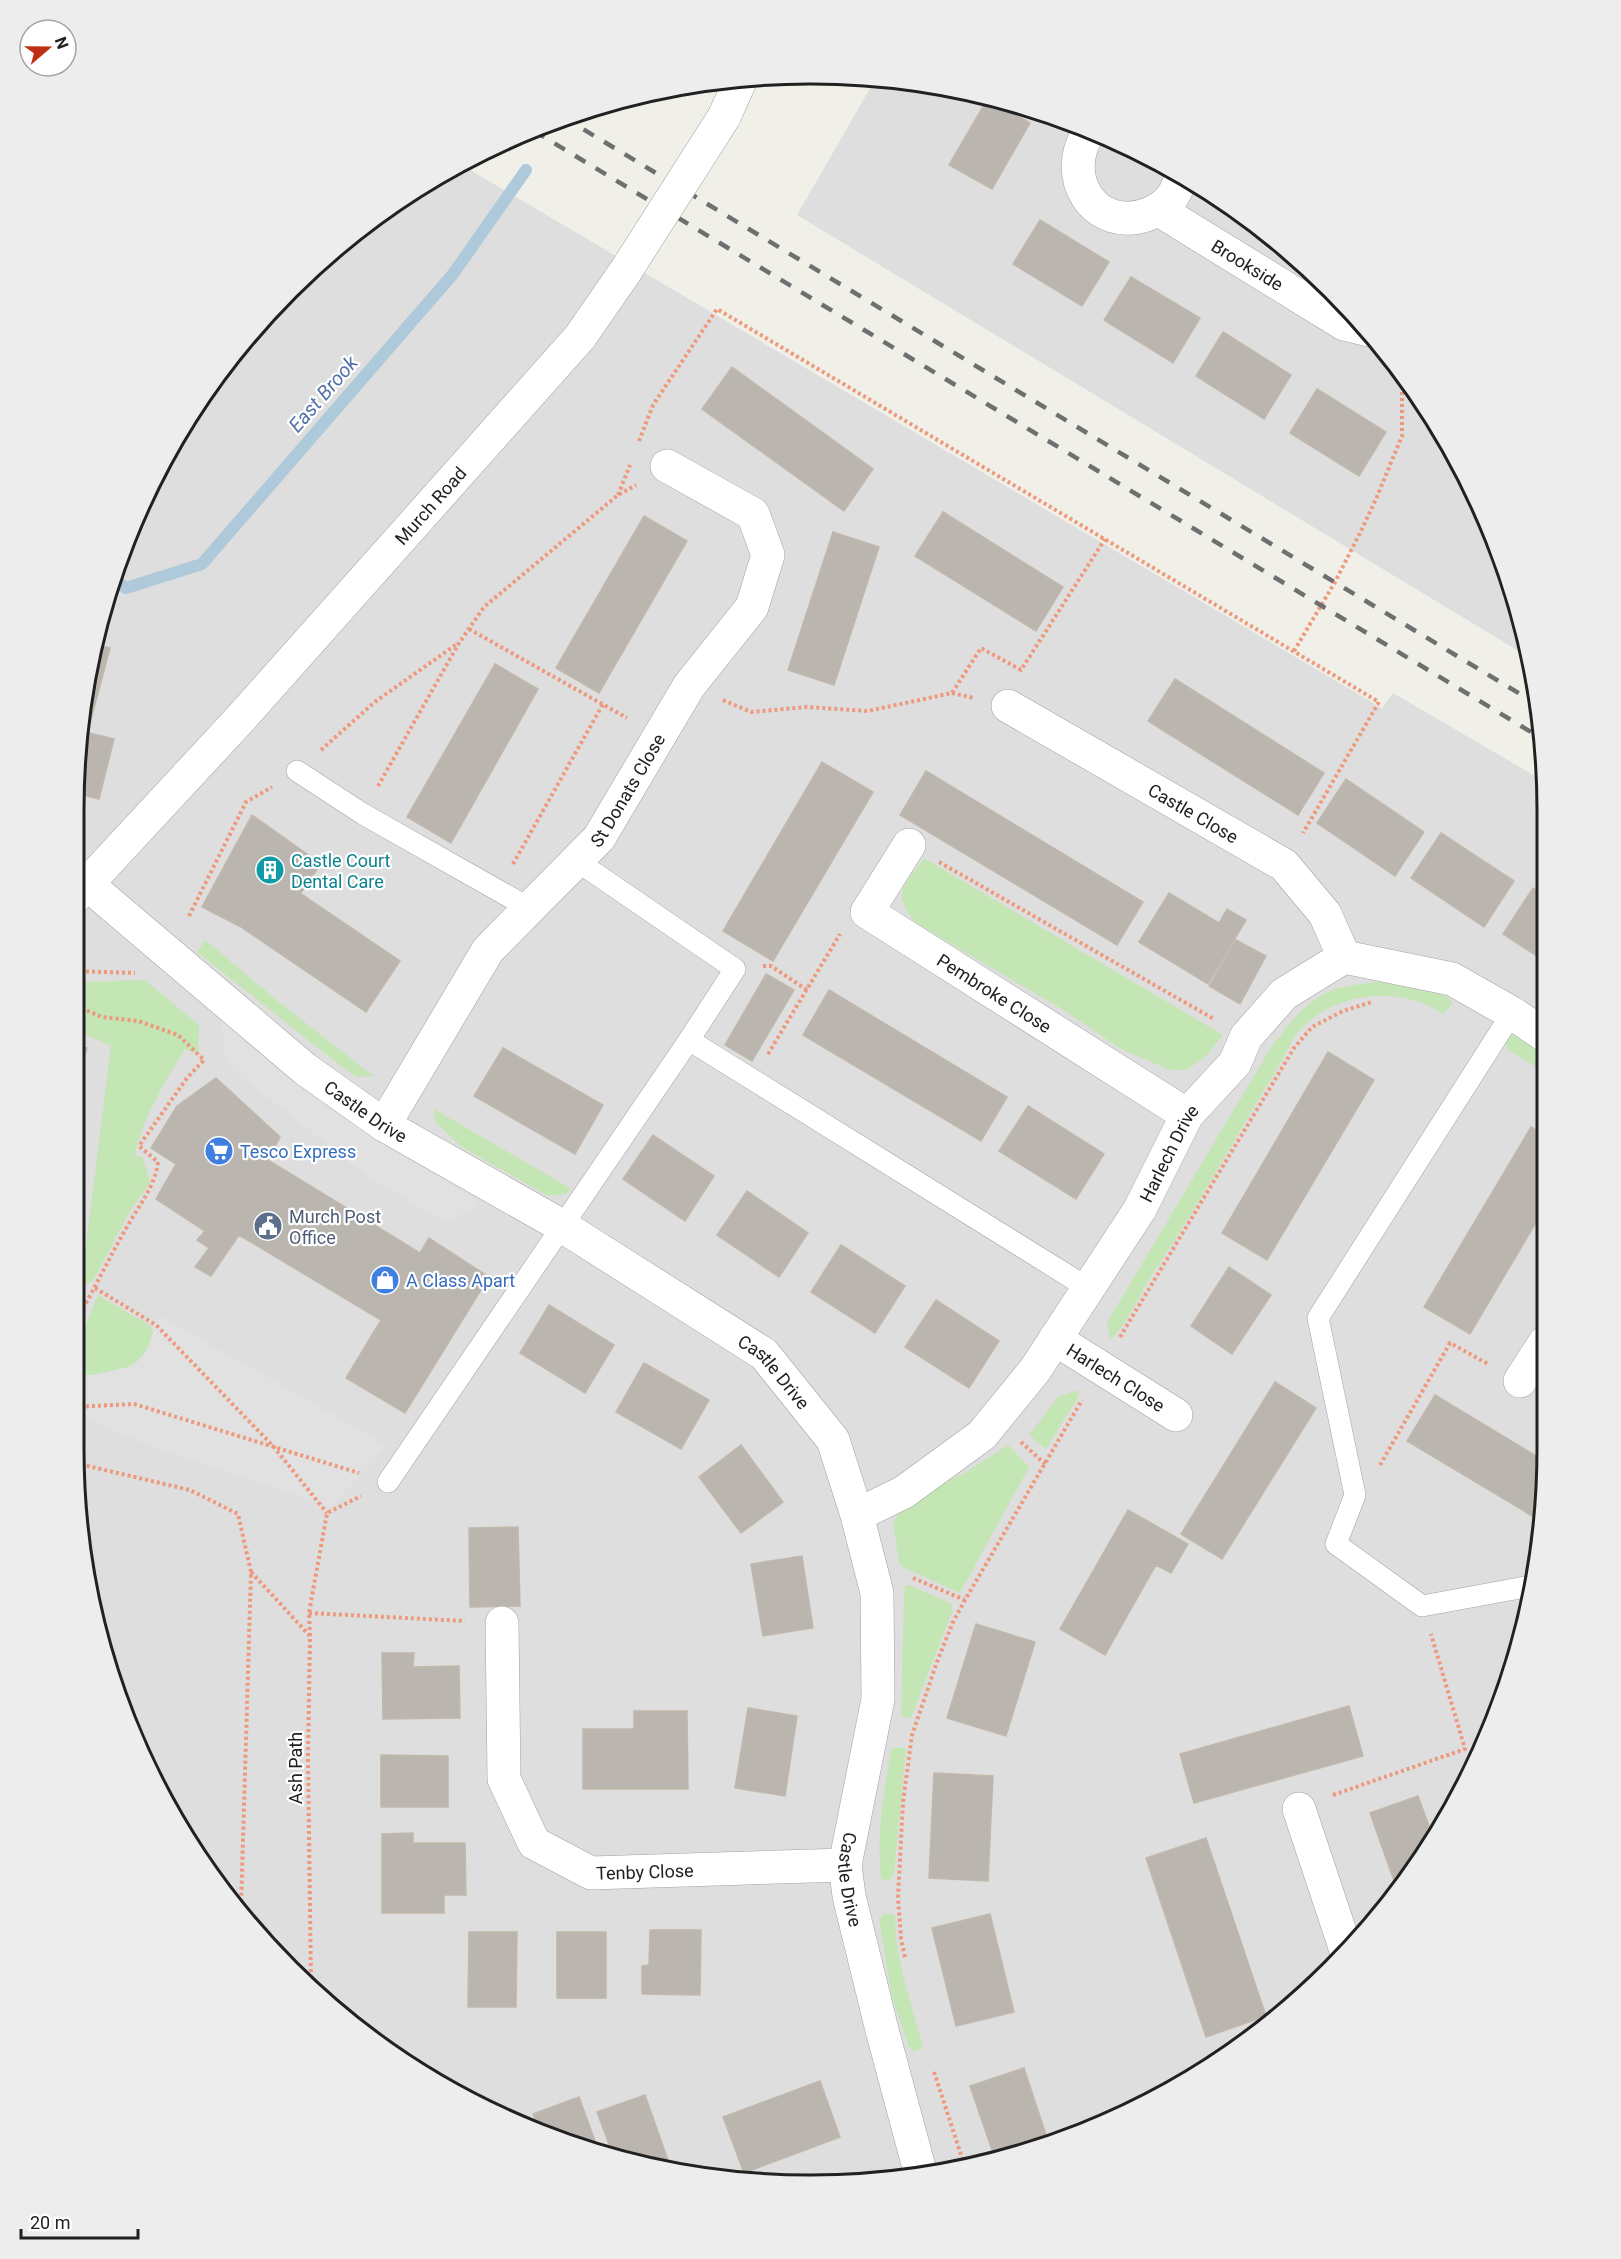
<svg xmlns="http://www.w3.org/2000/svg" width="1621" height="2259" font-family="Roboto,sans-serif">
	<rect width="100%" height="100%" fill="#f0efe8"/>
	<path fill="#dfdede" d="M876,78l126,21 135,51 122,76 106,99 107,160 50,134 8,39 -733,-443z
		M460,164l922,544 11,-15 149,87 4,716 -24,144 -51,135 -76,122 -99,106 -76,58 -127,68 -186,50h-193l-140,-33 -89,-36 -161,-108 -126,-144 -68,-127 -31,-91 -25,-192v-638l14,-144 41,-137 43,-87 84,-117 69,-69 117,-84z"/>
	<path fill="#c4e5b4" d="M924,858l299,177 -16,20 -20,15h-17l-49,-21 -56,-38 -149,-88c-26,-31 -11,-36 8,-65z
		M205,940l74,62 94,74 -15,1 -7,-3 -154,-122z
		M145,980l54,45 -1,29 -13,-5c-17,27 -46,75 -50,107l8,1 7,26 -21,30 -36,68 -12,5 30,-240 -37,-17v-47z
		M1377,982c27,0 52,3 74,18l1,4 -9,10c-44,-31 -115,-22 -148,22 -5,6 -7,14 -11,21 -14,24 -30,49 -44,74 -28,49 -57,97 -88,144 -11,18 -27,52 -42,65l-3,-17 5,-9 160,-268c17,-22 35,-47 63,-57 13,-4 28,-5 42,-7z
		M1513,1033l30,17v21l-35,-21 -6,-11z
		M434,1109l136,79 -3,6 -19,2 -86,-49 -27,-25z
		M98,1295l53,31c3,7 2,12 -1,18 -15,30 -46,32 -76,31v-21z
		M1079,1390v6l-33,53 -17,-14 30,-39z
		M1008,1445l21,22 -69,126 -57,-26 -4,-5 -6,-39 9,-17 17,-12 44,-20z
		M910,1585l42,19v8l-41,106 -10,-2 3,-122 1,-8z
		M898,1747l8,2 -12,126 -5,5 -8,-1c-5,-44 3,-87 10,-130z
		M885,1913l10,2c0,45 17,89 28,132l-9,5 -5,-5 -17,-50 -13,-78z"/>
	<path fill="#e1e1e1" d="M221,1018l27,25 85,68 149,94 -34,15 -11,-2 -71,-43 -124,-98 -16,-16z
		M160,1316l228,130 -57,61 -174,-58 -83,-35v-39h18l41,-9 11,-10z"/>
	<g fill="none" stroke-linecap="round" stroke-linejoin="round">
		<path stroke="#adc9da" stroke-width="12" d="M114,579l12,9 76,-24 251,-290 73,-104"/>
	</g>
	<path fill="#bab5ae" stroke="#c1b8ac" stroke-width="1.5" d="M988,98l42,25 -38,66 -43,-24z
		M1040,220l69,42 -27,44 -69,-42z
		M1131,277l69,41 -27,45 -69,-43z
		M1223,332l68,43 -27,44 -68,-43z
		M732,367l141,102 -29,42 -142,-102z
		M1317,389l69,43 -27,44 -69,-43z
		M943,512l120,75 -27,44 -121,-75z
		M644,516l43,25 -88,152 -43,-25z
		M833,532l46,15 -45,138 -46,-15z
		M95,644l15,4 -21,79 -7,-2 6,-59z
		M495,664l43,25 -87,154 -44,-26z
		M1175,679l149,94 -26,42 -150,-94z
		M81,731l33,8 -15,60 -24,-6z
		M822,762l51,30 -100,169 -50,-30z
		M926,771l217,131 -26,43 -217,-130z
		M1346,779l78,53 -29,44 -78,-53z
		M252,815l69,49 -20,29 -26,-17 -34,51 -39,-20z
		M1441,833l73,48 -30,46 -73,-49z
		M275,876l125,85 -34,51 -125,-85z
		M1533,888l9,6 1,66 -40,-26z
		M1169,893l50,30 8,-14 19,11 -38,64 -69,-42z
		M1236,940l30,16 -26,48 -31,-18z
		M766,974l28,16 -42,71 -27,-16z
		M829,990l178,107 -26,44 -178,-106z
		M74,1044l13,4 -13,40z
		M503,1048l100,57 -28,49 -101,-58z
		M1328,1052l46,28 -107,180 -45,-27z
		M216,1078l64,59 -12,23 152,93 9,-15 60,39 -84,136 -59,-35 35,-58 -142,-85 -28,41 -16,-9 14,-19 -12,-8 8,-9 -49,-32 20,-35 -25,-16 26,-42z
		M1028,1106l76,48 -28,45 -77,-48z
		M1531,1127l13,8v74l-74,125 -46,-27z
		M653,1135l61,41 -29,45 -62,-42z
		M747,1191l61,42 -29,44 -62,-42z
		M841,1245l64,41 -30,47 -64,-41z
		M1229,1267l42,28 -39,59 -41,-28z
		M936,1300l63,41 -30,47 -64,-41z
		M549,1305l65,40 -29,48 -65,-40z
		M644,1363l65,37 -28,49 -65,-37z
		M1275,1382l41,26 -94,151 -41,-25z
		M1435,1395l111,67v34l-7,41 -7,-4 7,-13 -132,-79z
		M741,1445l42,57 -42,31 -42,-56z
		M1128,1510l60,34 -17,29 -15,-8 -51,90 -45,-26z
		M518,1527l2,79 -50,1 -1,-79z
		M802,1556l11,72 -50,8 -12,-72z
		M976,1624l59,18 -29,94 -59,-18z
		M382,1653h32l-1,14 46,-1 1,52 -77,1z
		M1349,1706l14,50 -169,47 -14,-49z
		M748,1708l49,8 -12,80 -50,-8z
		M634,1711h53l1,78h-105v-60h51z
		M381,1755l67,1v51h-67z
		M934,1773l59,3 -5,105 -59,-3z
		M1418,1796l15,41 -35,55 -28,-79z
		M413,1833v10h52l1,52h-22v18h-62v-79z
		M1206,1838l60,178 -60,21 -60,-179z
		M990,1914l24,98 -58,14 -24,-98z
		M650,1930h51l-1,65 -58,-1v-28l7,-1z
		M469,1932h48l-1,75h-48z
		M557,1932h49v66h-49z
		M1024,2068l24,73 -54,15 -24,-70z
		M820,2081l20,56 -96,36 -21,-56z
		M645,2095l26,74 -58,-14 -16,-43z
		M579,2097l20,55 -25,-6 -34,-14 -7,-18z"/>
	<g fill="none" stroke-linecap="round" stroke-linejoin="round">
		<g stroke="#a2a2a2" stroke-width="22">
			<path id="service" d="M297,771l66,43 166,94
				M1512,1013l-194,305 37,177 -19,49 86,62 109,-20
				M689,1040l399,248
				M388,1482l301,-442 46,-71 -158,-108"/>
		</g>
		<g stroke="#a2a2a2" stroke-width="34">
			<g id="minor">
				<path d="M724,117l17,-38"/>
				<path d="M1089,132c-30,45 6,102 60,82 9,-4 19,-10 25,-20 3,-5 5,-11 7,-17"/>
				<path id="s1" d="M1159,210l185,114 25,6"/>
				<path id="s2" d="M1008,706l276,159 41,49 19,43"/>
				<path id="s3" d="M909,845l-42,67 320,203"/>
				<path id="s4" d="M87,884l218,185 79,56 178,101 202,128 69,86 24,75 20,78 1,106 -33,166 4,31 33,134 39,145"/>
				<path id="s5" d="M74,898l167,-180 339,-381 45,-65"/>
				<path id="s6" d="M384,1125l104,-175 111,-112 90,-152 63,-79 16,-52 -15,-41 -86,-48"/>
				<path id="s7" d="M1055,1339l121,76"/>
				<path d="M1520,1381l25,-39"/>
				<path id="s8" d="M857,1515l47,-23 78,-57 53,-65 105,-161 47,-94 48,-52 11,-26 38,-43 60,-37 108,22 60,34 31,21"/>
				<path id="s9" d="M502,1623l2,156 30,64 57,30 254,-8"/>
				<path d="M1299,1809l47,141"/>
			</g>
		</g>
		<path stroke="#ee997c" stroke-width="4" stroke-dasharray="3 3" stroke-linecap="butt" d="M639,441l14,-36 64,-96 662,393 -76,131
			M618,495l12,-30
			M469,629l158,89
			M1294,651l41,-69 25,-49 16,-34 26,-63v-56
			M952,693l22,5
			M723,700l28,12 56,-5 61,4 84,-18 29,-45 40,22 84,-131
			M321,750l55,-49 81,-57
			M378,786l81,-143 25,-36 134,-112 18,-10
			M939,862l275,157
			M513,864l90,-160
			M189,916l57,-114 26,-15
			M763,966h8l36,24
			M74,971l61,2
			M768,1054l72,-120
			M95,1288l61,37 117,121 54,67
			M74,1324c19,-32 35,-66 54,-99 12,-21 27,-39 30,-63l-19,-16 48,-68 17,-18 -26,-25 -40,-14 -36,-4 -28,-12
			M1120,1337l174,-289 18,-21 31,-16 29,-9
			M74,1407l60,-3 225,69
			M1021,1442l24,22
			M75,1463l115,27 48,24 13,58 -10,335
			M1380,1465l70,-122 38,21
			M251,1572l59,64 -2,120 3,231
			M913,1578l52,22 117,-200
			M309,1613l156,8
			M310,1636l-1,-23 18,-100 34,-17
			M1333,1795l132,-46 -34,-115
			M905,1957l-4,-18 -3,-42 5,-95 9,-67 25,-73 16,-40 12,-22
			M934,2072l30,92"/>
		<use href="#service" stroke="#fff" stroke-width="21"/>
		<use href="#minor" stroke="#fff" stroke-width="33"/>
		<path stroke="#6f6f6f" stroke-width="4.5" stroke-dasharray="12 12" stroke-linecap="butt" d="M563,117l977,589
			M534,131l1007,607"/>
		<g stroke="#a2a2a2" stroke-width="34" stroke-linecap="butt">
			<path id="minor-bridge" d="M625,272l99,-155"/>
		</g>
		<use href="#minor-bridge" stroke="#fff" stroke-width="33"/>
	</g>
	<defs>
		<g id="building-disc" transform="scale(1.5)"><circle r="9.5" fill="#0f9aa8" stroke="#fff"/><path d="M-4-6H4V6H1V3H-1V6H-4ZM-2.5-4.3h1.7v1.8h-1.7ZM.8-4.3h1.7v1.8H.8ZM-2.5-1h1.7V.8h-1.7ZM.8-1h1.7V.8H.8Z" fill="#fff"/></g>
		<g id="supermarket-disc" transform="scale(1.5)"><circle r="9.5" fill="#3f7fe0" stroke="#fff"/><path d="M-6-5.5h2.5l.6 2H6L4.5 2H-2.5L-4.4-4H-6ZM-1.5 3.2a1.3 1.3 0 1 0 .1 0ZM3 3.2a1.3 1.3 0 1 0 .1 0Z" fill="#fff"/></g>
		<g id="civic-disc" transform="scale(1.5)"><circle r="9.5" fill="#5c6f8a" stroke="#fff"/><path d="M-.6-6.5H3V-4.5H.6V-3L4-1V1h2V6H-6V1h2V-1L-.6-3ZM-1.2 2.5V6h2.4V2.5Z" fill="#fff"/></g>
		<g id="shop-disc" transform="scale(1.5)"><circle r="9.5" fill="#3f7fe0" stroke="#fff"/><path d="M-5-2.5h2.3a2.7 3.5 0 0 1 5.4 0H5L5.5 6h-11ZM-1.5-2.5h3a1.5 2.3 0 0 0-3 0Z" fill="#fff"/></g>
	</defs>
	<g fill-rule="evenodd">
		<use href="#building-disc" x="270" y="870"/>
		<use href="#supermarket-disc" x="219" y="1151"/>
		<use href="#civic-disc" x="268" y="1226"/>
		<use href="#shop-disc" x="385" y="1280"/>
	</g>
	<g text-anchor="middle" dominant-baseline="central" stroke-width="4.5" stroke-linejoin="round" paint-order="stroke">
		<g font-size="18" fill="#212121" stroke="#fff">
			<text stroke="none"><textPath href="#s1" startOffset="104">Brookside</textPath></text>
			<text stroke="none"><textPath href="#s5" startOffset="530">Murch Road</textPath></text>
			<text stroke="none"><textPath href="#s6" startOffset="417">St Donats Close</textPath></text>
			<text stroke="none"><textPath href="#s2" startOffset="214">Castle Close</textPath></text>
			<text stroke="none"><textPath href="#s3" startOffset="230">Pembroke Close</textPath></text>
			<text stroke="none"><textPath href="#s4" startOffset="360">Castle Drive</textPath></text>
			<text stroke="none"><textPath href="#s8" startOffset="488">Harlech Drive</textPath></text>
			<text stroke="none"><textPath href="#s4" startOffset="846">Castle Drive</textPath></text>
			<text stroke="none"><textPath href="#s7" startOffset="72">Harlech Close</textPath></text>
			<text transform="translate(295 1768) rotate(-90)">Ash Path</text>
			<text stroke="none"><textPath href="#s9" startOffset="345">Tenby Close</textPath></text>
			<text stroke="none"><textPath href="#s4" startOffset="1386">Castle Drive</textPath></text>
		</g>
		<g font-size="18" fill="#0d838f" stroke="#fff" text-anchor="start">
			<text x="291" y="860">Castle Court<tspan x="291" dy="21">Dental Care</tspan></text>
		</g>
		<g font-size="18" fill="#366cbe" stroke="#fff" text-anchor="start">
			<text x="240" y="1151">Tesco Express</text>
			<text x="406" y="1280">A Class Apart</text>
		</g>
		<g font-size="18" fill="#4e5e75" stroke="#fff" text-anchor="start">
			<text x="289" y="1216">Murch Post<tspan x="289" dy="21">Office</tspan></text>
		</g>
		<g font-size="20" font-style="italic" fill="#5572a9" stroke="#fff">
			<text transform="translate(323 394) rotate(-49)">East Brook</text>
		</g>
	</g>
	<path d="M0 0H1621V2259H0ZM810 84H811A726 726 0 0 1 1537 810V1449A726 726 0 0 1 811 2175H810A726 726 0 0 1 84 1449V810A726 726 0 0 1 810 84Z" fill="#ededed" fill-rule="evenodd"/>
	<path fill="none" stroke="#212121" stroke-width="3" d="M810 84H811A726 726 0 0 1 1537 810V1449A726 726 0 0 1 811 2175H810A726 726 0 0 1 84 1449V810A726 726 0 0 1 810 84Z"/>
	<g transform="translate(48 48) rotate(70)"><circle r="28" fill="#ffffff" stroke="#a6a6a6" stroke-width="1.5"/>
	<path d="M0-4.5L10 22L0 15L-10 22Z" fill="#bf2d12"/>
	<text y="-9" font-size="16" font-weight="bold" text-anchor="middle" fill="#212121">N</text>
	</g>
	<path d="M21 2229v9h117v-9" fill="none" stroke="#212121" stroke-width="3"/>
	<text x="30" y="2229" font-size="18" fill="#212121" stroke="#ffffff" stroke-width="4.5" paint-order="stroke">20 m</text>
</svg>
